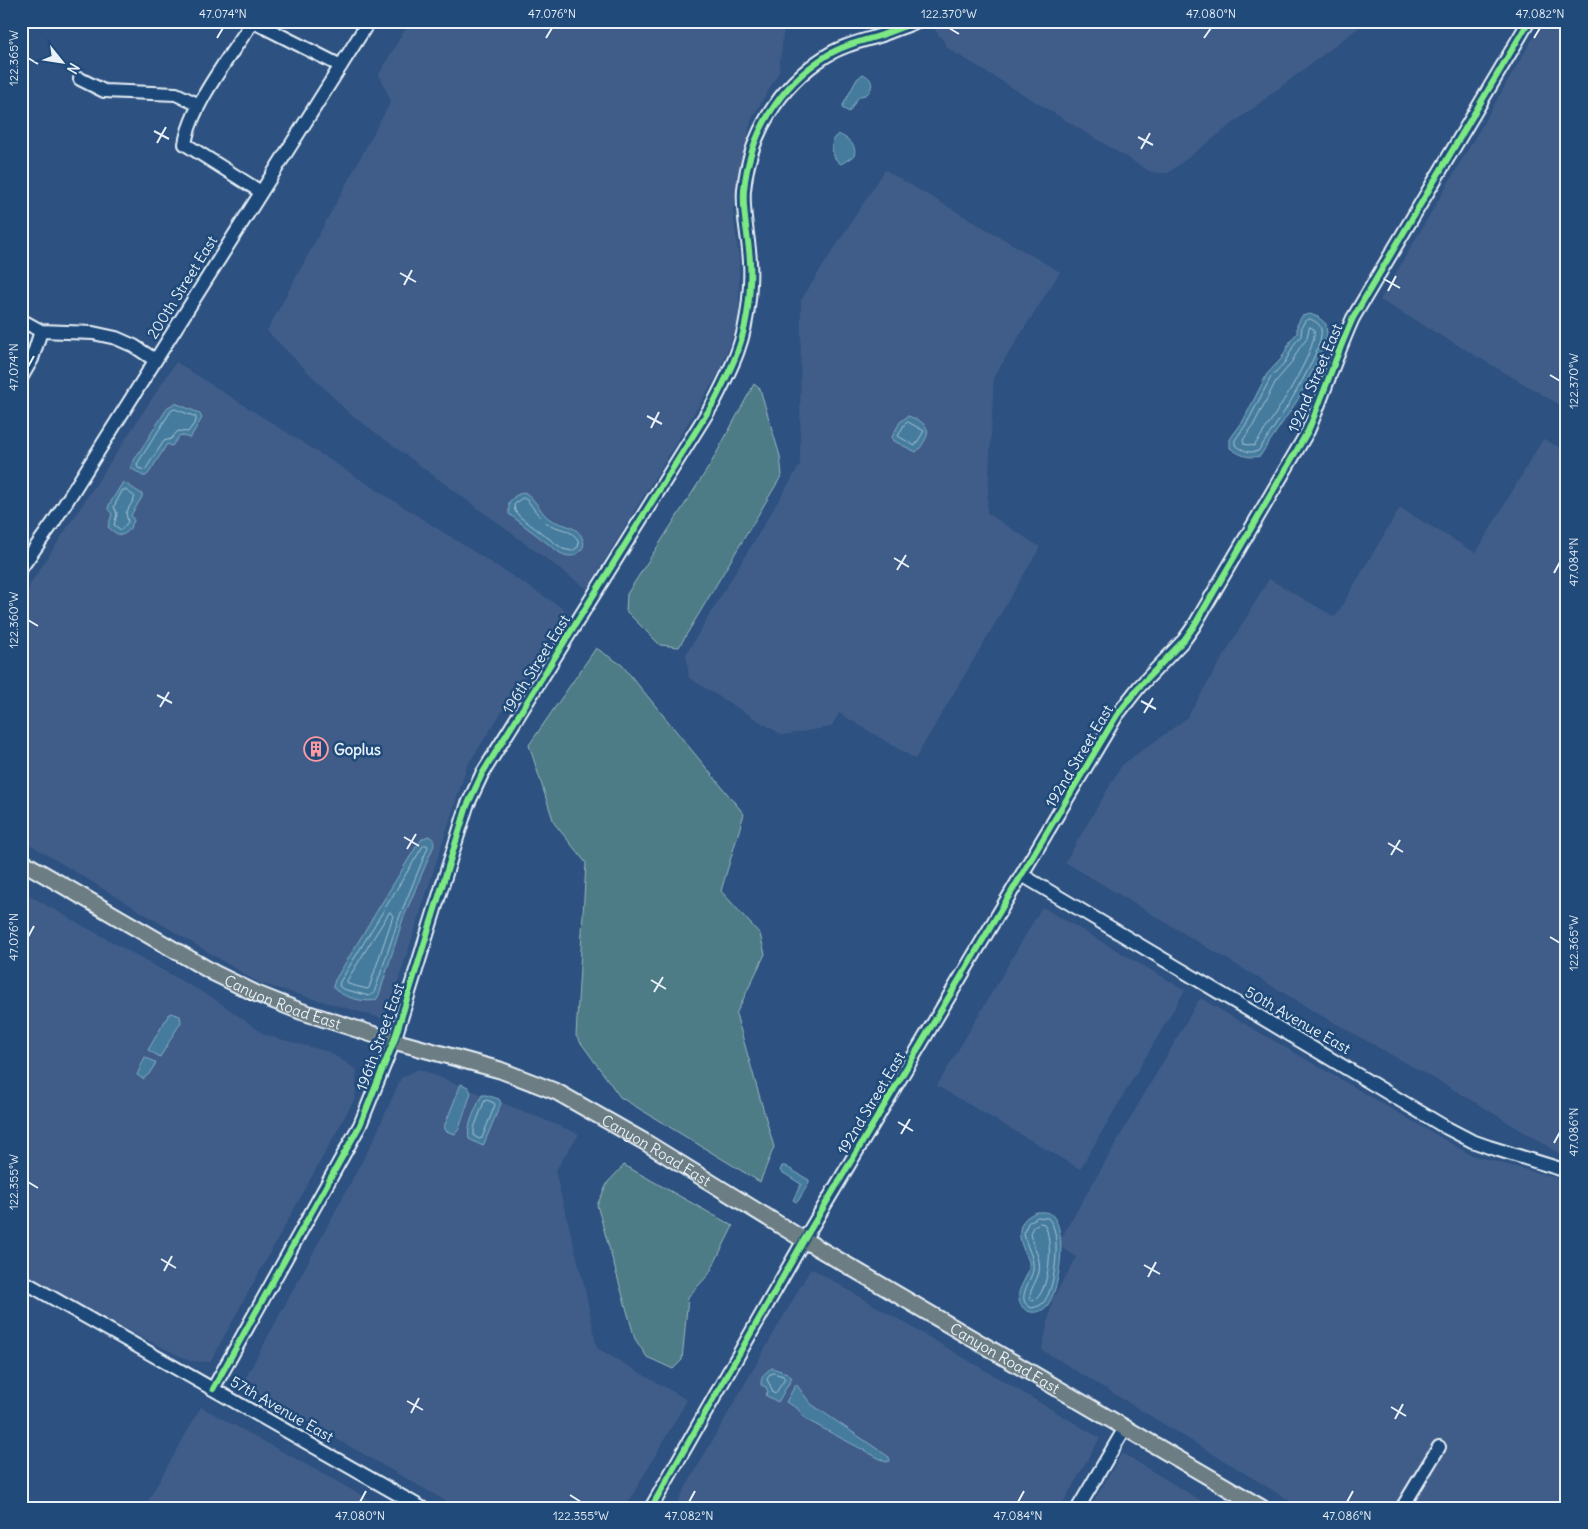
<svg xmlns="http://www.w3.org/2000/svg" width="1588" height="1529" font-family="Delius,sans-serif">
	<rect width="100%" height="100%" fill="#2d5180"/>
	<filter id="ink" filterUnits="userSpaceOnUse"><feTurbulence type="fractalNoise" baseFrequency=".02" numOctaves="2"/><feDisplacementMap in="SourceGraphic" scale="10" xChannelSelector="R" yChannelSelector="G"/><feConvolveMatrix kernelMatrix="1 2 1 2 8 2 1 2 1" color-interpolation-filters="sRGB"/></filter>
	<g filter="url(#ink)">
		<path fill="#415d89" d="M410,21h377l-4,14 -4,37 -28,48 -18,90 6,51v59l-20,52 -132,217 -238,-176 -82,-82 124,-230 -12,-27z
			M943,21h424l-199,152h-9l-10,-2 -200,-122 -15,-21z
			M1543,21h24v388l-187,-109z
			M885,170l175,102 -66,104 -7,137 53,34 -125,212 -76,-46 -8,14 -49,8 -93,-57 -3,-24 114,-189 1,-165z
			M176,362l391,249 -100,155 -76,238 -10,14 -122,-35 -238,-144v-231l10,-25z
			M1543,439l24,12v707l-104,-63 -146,-82 -252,-151 57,-97 65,-47 82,-139 66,38 65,-109 76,45z
			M21,891l195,109 49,35 64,17 28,18 -2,28 -145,264 -20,-1 -169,-83z
			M1042,907l143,83 -105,179 -143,-83z
			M1200,998l271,157 96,26v327h-265l-260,-158 11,-52 24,-41 -20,-12z
			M419,1069l160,65 -24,37 30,118 12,59 90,52 -62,108h-167l-216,-123 131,-244 28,-63z
			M811,1268l289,170 -40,70h-386z
			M201,1407l184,101h-241z
			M1122,1453l91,55h-123z"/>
		<path fill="#4e7c86" stroke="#9bb6bf" d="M754,384l6,5 20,67 2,19 -103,172 -19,-2 -34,-34 1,-17 83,-129z
			M596,648l26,17 122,149 -23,77 39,43 5,20 -29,60 38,133 -14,35 -140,-85 -44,-61 10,-173 -32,-40 -25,-78z
			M624,1165l109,61 -24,48 -21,23 -6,63 -9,9 -26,-12 -12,-18 -38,-134 11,-23z"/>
		<path fill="#447c9e" stroke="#86abc2" d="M863,74c9,4 12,12 4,20 -2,2 -6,1 -8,3 -4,4 -6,10 -10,15l-7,-4 1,-3 14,-26z
			M838,134c10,4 20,12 16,22l-13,8c-9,-6 -10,-15 -8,-25z
			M1310,314l8,3 8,7 1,11 -5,17 -25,49 -37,55c-12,3 -20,-1 -30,-8v-9l13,-18 24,-47 14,-15 10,-19 6,-7v-8l5,-9z
			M175,403l24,10 3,5 -12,20 -10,-3 -8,11 -5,-2 -18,29 -3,3h-3l-12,-8v-3l37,-58z
			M908,416c12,4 25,10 17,24 -3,5 -5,9 -9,12l-22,-11 -2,-4 8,-15z
			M123,482l19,12v3l-11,18 3,6c-8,15 -12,19 -26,6l4,-13 -4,-5 1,-4z
			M524,492c11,6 15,18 24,26 11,8 30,6 35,22 2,5 0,9 -5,13 -6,5 -11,3 -18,0l-51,-39v-12l6,-6z
			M428,836c5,2 6,4 6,9l-31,74 -24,76 -3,5c-12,3 -37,-3 -43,-14l2,-6 81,-133 6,-8z
			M171,1013l9,3 1,6 -21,35 -12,-7 21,-36z
			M145,1057l11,6 -7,11 -6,5 -6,-4z
			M461,1084l7,3 3,6 -12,36 -4,5 -9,-3 -2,-4z
			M482,1095h4l13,4 2,4 -18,43 -14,-7c-3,-13 7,-31 13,-44z
			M782,1166h3l24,14v3l-11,18 -2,1 -3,-2 8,-16 -21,-13z
			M1037,1212c5,0 11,-1 15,3 16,15 8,75 -5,91 -7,8 -20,9 -26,-1 -9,-15 10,-27 8,-43 -1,-4 -5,-10 -6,-14 -7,-17 -3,-30 14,-36z
			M772,1368l15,5 5,5 -14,24 -13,-7 3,-3 -2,-5 -5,-2c0,-9 4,-13 11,-17z
			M796,1384l15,20 78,53 1,4 -4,1 -79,-42 -10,-12 -11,-6z"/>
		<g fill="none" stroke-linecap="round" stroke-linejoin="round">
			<path stroke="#a6c2d4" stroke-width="1" d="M1310,319c5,2 10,5 11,10 5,21 -49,103 -63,122 -8,3 -16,-1 -23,-6v-5l12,-17 24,-46 14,-15 10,-19 6,-7 1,-10 3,-5z
				M1310,327l4,2c5,21 -46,97 -60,117l-10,-2 -1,-4 10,-14 23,-45 14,-16 10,-18 6,-7z
				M175,409l21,8v4l-8,11 -10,-1 -7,8 -7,2 -19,29 -7,-2 -1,-4 34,-53z
				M908,422l16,9 -9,15 -17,-10 6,-11z
				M123,490h3l9,7 -9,16 2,9 -7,8 -7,-5 3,-11 -3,-7z
				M523,498l4,2c6,7 11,16 18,22 11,8 28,6 34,20l-1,5 -6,4 -9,-2 -43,-32 -5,-6 -1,-6 4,-4z
				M424,845h3l1,2 -29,71 -25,75 -5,3 -26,-7 -4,-3 1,-4z
				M390,912l3,4 -24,72 -2,1 -19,-5 -1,-3z
				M487,1100l7,3 1,2 -13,33 -3,1 -5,-3v-8l10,-26z
				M1038,1217l10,1c3,4 5,7 6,11 5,16 1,61 -11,74 -3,3 -7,4 -11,5 -18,-7 -1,-26 1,-38 2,-13 -8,-24 -9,-38l4,-9z
				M1040,1223l4,1c10,14 6,70 -11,77l-3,-2c-1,-9 7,-18 9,-27 3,-15 -7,-25 -9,-39l3,-6z
				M774,1373l9,3 2,3 -10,15 -2,-1 -3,-8 -3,-5 2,-5z"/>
			<g stroke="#e8f1f8" stroke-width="16">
				<path id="minor" d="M252,21l89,45
					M253,21c-22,34 -62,84 -68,123l76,48
					M80,79l24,12 72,3 23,11
					M21,320l20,11 52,2 23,5 18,8 21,14
					M21,378l11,-19 9,-28
					M21,568l32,-45 316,-502
					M1022,875l423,252 27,14 17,6 78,24
					M21,1280l401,228
					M213,1389l147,-264 34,-84 73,-235 15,-32 232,-372c19,-37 31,-60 35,-103 1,-12 2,-25 1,-37 -1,-24 -8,-48 -6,-72 5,-55 35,-104 82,-134 17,-11 37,-15 56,-21 12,-5 24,-9 36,-14
					M651,1508l153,-268 298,-500 15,-25 22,-28 45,-47 10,-14 114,-195c16,-37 28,-76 45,-113l176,-297
					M1078,1508l47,-80
					M1402,1508l37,-61"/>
			</g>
			<g stroke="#e8f1f8" stroke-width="19">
				<g id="major">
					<path id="s1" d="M21,861l193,112 43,21 43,17 94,30 106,29 57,22 88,50 159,98 458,268"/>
				</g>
			</g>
			<use href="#minor" stroke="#1f4a7a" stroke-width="12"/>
			<use href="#major" stroke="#6d7d84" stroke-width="15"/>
			<g stroke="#1f4a7a" stroke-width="9">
				<path id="cycleway" d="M213,1389l147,-264 34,-84 73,-235 15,-32 232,-372c19,-37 31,-60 35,-103 1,-12 2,-25 1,-37 -1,-24 -8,-48 -6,-72 5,-55 35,-104 82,-134 17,-11 37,-15 56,-21 12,-5 24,-9 36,-14
					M651,1508l153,-268 298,-500 15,-25 22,-28 45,-47 10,-14 114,-195c16,-37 28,-76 45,-113l176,-297"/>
			</g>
			<use href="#cycleway" stroke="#7ce984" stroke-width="6"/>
		</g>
	</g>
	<path fill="none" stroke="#e8f1f8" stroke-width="2" d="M949,28l10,6M217,38l6,-10M546,38l6,-10M1204,38l7,-10M1534,38l6,-10M28,58l10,6M154,131l15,8M1138,137l15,8M157,143l9,-16M1141,149l9,-16M400,273l16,9M1384,279l16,9M404,285l8,-15M1388,291l8,-15M28,367l6,-11M1550,375l10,6M647,416l15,8M651,428l8,-16M894,558l15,9M897,570l9,-15M1554,573l6,-11M28,620l10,6M157,695l15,8M1141,701l15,8M160,707l9,-15M1144,713l9,-15M404,837l15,9M1388,843l15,9M407,849l9,-15M1391,855l9,-15M28,937l6,-11M1550,937l10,6M651,980l15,9M654,992l9,-15M898,1122l15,9M901,1134l9,-15M1554,1143l6,-11M28,1182l10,6M161,1259l15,9M1144,1265l16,9M164,1271l8,-15M1148,1277l8,-15M407,1401l16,9M1391,1407l15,9M411,1413l8,-15M1395,1419l8,-15M570,1495l11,7M360,1502l6,-11M689,1502l6,-11M1018,1502l6,-11M1347,1502l6,-11"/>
	<defs>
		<g id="building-ring" transform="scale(1.25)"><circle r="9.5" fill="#1f4a7a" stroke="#ff9aa2" stroke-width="1.5"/><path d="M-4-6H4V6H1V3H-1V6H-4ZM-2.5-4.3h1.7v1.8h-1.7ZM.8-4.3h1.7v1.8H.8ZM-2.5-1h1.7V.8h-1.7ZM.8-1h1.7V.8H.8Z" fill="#ff9aa2"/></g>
	</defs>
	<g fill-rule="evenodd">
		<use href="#building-ring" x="316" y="749"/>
	</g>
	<g text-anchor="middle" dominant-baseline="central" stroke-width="5" stroke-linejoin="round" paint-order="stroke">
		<g font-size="15" fill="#e8f1f8" stroke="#1f4a7a">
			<text transform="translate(182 287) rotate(-58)">200th Street East</text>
			<text transform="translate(1315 378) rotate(-67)">192nd Street East</text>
			<text transform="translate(536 664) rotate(-58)">196th Street East</text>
			<text transform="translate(1079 756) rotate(-59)">192nd Street East</text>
			<text stroke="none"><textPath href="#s1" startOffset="298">Canyon Road East</textPath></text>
			<text transform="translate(1298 1020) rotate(30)">50th Avenue East</text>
			<text transform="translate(380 1037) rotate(-70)">196th Street East</text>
			<text transform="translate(871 1103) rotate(-59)">192nd Street East</text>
			<text stroke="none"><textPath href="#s1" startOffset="702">Canyon Road East</textPath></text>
			<text stroke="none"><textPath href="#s1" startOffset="1108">Canyon Road East</textPath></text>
			<text transform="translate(282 1409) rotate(30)">57th Avenue East</text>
		</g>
		<g font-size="15" font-weight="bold" fill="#e8f1f8" stroke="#1f4a7a" text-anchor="start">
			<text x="334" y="749">Goplus</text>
		</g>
	</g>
	<rect width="1588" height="1529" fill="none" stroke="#1f4a7a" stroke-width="55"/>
	<g transform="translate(62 62) rotate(120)" stroke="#1f4a7a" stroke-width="4" paint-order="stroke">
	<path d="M0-4L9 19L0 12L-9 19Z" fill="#e8f1f8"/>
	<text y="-8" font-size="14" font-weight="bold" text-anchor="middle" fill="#e8f1f8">N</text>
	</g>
	<rect x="28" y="28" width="1532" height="1474" fill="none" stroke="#e8f1f8" stroke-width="2"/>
	<g font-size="12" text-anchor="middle" fill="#e8f1f8">
		<text x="223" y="18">47.074°N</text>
		<text x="552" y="18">47.076°N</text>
		<text x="949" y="18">122.370°W</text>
		<text x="1211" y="18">47.080°N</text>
		<text x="1540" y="18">47.082°N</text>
		<text transform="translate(14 58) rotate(-90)" y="4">122.365°W</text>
		<text transform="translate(14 367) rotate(-90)" y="4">47.074°N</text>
		<text transform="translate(1574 381) rotate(-90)" y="4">122.370°W</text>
		<text transform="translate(1574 562) rotate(-90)" y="4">47.084°N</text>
		<text transform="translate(14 620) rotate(-90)" y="4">122.360°W</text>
		<text transform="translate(14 937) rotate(-90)" y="4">47.076°N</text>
		<text transform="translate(1574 943) rotate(-90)" y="4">122.365°W</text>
		<text transform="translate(1574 1132) rotate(-90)" y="4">47.086°N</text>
		<text transform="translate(14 1182) rotate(-90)" y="4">122.355°W</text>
		<text x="360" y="1520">47.080°N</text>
		<text x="581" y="1520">122.355°W</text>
		<text x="689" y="1520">47.082°N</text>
		<text x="1018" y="1520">47.084°N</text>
		<text x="1347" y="1520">47.086°N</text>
	</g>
</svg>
